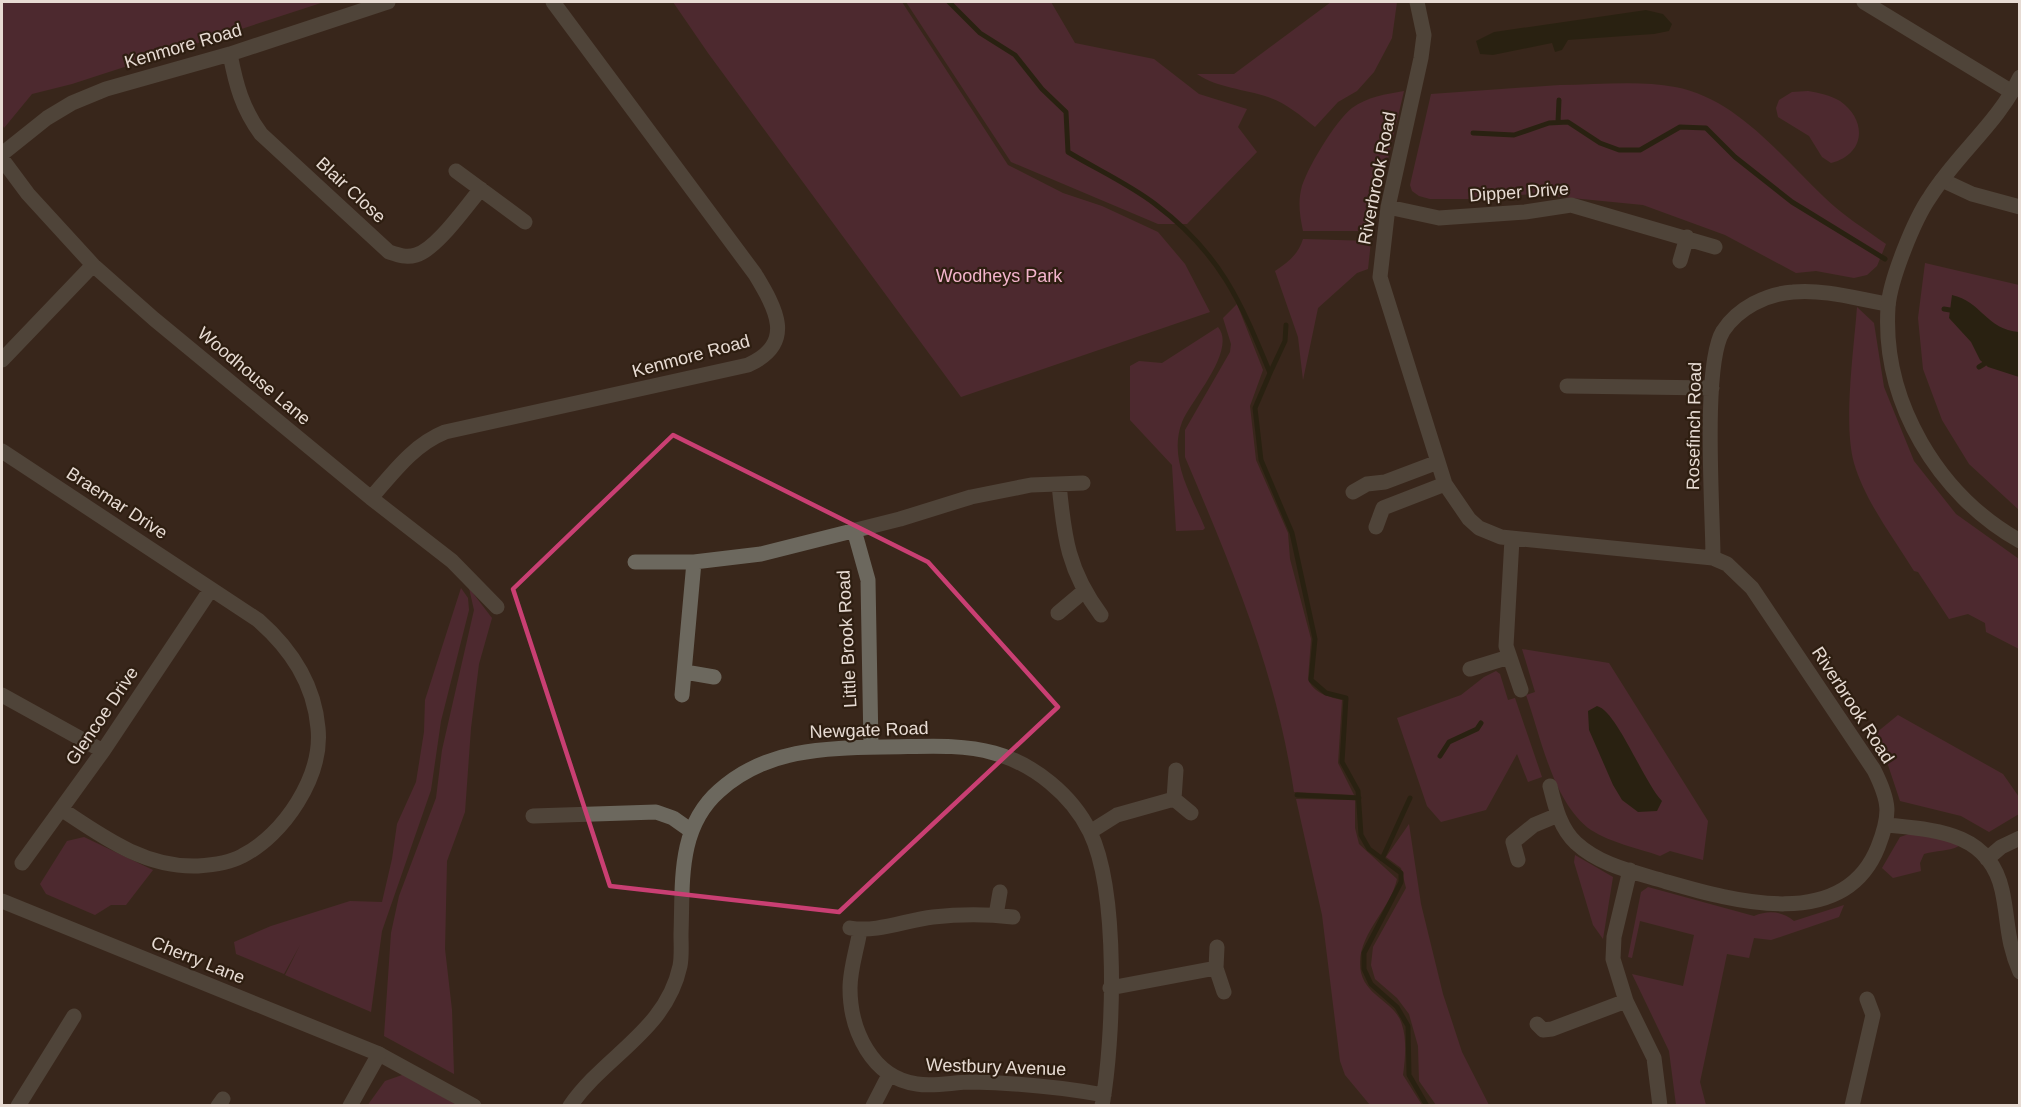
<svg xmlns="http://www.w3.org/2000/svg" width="2021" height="1107" font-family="Helvetica,sans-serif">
	<rect width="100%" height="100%" fill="#39271b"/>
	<path fill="#672e47" d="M2,2h322l-252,82 -40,10 -28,34 -2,-4z
		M673,2h229l106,163 55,28 39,13 56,26 27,32 25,48 -249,85 -253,-344z
		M906,2h145l24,41 79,16 45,35 48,15 -9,18 19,25 -70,72h-29l-147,-62z
		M1331,2h66l-5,36 -18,34 -17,19 -19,11 -23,25c-15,-12 -29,-24 -47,-30 -24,-8 -50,-9 -71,-23h37z
		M1560,85c37,0 78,-5 115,2 61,11 106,69 149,110 18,18 41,32 62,47l-9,22 -10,9 -13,3 -38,-7 -20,2 -71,-38 -82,-30 -112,-11 -54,5h-47l-11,-3 -7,-5 -2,-6 21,-91z
		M1404,91l-33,140h-68c-3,-14 -5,-27 -2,-41 4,-19 35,-70 51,-82 15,-11 34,-14 52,-17z
		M1808,91c11,2 22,4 32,10 28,20 25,53 -9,62l-9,-6 -13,-21 -31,-19 -2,-9 3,-8 13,-8z
		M1303,239l68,2 -3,28 -11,4 -39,35 -15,72 -5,-43 -23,-66c13,-9 23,-16 28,-32z
		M1925,263l94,22v225l-50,-46 -27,-44 -19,-51 -5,-51z
		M1237,304l26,66 -13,36 6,54 32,73 2,26 21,80 -3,40c5,14 21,18 34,21l-4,63 16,32 -60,-3c-18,-121 -62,-224 -109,-335v-27l45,-78 1,-8 -8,-26z
		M1857,307l17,16 10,64 30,74 42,53 63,45v90l-33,-17 -1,-9 -17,-9 -19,5 -31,-47 -4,-1c-21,-34 -49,-70 -60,-108 -11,-39 0,-114 3,-156z
		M1218,327c19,23 -26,72 -36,95 -14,37 9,72 23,106l-2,2 -27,1 -4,-66 -42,-45v-54l9,-5 23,2z
		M461,588l7,10 1,12 -28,111 -10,69 -49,141 -11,81 -86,-37 15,-30 -16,29 -48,-20 -2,-12 37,-16 79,-25 32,1 10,-43 5,-35 19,-42 8,-50 1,-32z
		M469,588l23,30 -13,46 -8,64 -6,84 -18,49 -2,88 7,61 2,64 -70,-38 7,-103 8,-37 37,-98 6,-48 32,-140z
		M1522,649l87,14 99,158 -5,39 -33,-9 -10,5c-22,-8 -49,-13 -69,-26 -38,-27 -50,-93 -65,-135l9,-3z
		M1496,671l4,3 8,26 7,-2 27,79 -14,5 -11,-28 -31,56 -45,12 -14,-16 -30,-88 64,-23 23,-18z
		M1898,715l105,59 16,23v17l-30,18 -28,-16 -61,-15 -12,-36 1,-10 -13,-22z
		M1296,799l59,1v28l4,16 38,35c-6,29 -36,52 -37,83 -1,34 35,37 42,63 5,14 3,36 1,50l19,30h-52l-25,-30 -5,-14 -18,-146z
		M1409,824l12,80 22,90 19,58 27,53h-53l-17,-24 -1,-35 -9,-32 -12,-16 -22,-19 -4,-14 2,-18 33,-59 -5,-20 -15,-11z
		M1909,834l35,4 15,8c-12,6 -22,4 -35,8l-4,9 1,8 -28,7 -11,-10 18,-31z
		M84,837l69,33 -27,35h-15l-16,10 -49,-21 -6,-10 27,-43z
		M1575,855l38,22 -10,62 -10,-14 -19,-63z
		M1648,887l106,29c15,-6 27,-5 40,5l50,-16 -5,12 -68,23 -17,-2 -5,20 -22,-4 -27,128 6,23h-30l-7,-54 -37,-77 51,12 11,-51 -54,-14 -8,37 -4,-1 13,-65z
		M405,1074l53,32h-91l18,-25z"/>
	<path fill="#181c05" d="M1646,10l17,4 9,10 -3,7 -15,3 -86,6 -6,10 -7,2 -3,-9 -59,12 -13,-1 -4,-13 18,-9z
		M1952,295c29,6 35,35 67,37v45l-31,-10 -8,-7 -9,-18 -22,-24z
		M1597,706c20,5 46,75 65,95l-5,10 -19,1 -16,-12 -9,-15 -24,-55 -1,-19z"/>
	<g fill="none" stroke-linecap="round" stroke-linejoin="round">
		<path stroke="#181c05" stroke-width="5" d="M949,2l31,31 35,22 27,34 24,23 2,40c28,17 61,32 87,52 65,49 85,96 115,169l-15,35 6,52 31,73 23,106 -4,41 15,13 20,5 -4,64 16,29 3,44 8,14 32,24v9l-37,71v16l7,15 26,23 11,19 1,49 18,31
			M1558,122l1,-22
			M1473,133l41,2 35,-12 19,-1 32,21 19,7h21l40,-23 26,1 29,29 57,45 93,57
			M1944,309l6,1
			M1979,367l5,-3
			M1270,373l15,-32 1,-16
			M1440,756l9,-14 28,-13 4,-6
			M1297,795l62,3
			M1382,859l28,-61"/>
		<path stroke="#6c685e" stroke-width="15" d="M1417,2l7,33 -3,23 -33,149 -8,70 65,207 24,35 10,9 22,9 212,21 14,6 25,24 122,182c16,32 17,44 4,77 -34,86 -145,54 -211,35 -32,-10 -66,-16 -91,-39 -16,-15 -21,-37 -26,-57
			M1864,2l148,90
			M230,54c6,31 12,54 31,80l128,118c9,3 17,6 27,3 21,-6 50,-49 65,-66
			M2,154l45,-36 25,-15 34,-14 124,-35 158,-52
			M2,159l26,35 65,71 61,54 217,179 81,63 45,46
			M456,171l69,51
			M1942,180l30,14 48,13
			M1388,207l51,11 86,-6 46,-7 144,42
			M1680,261l7,-24
			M2,360l91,-95
			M1567,386l145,2
			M2,451l256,169c33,29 56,63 60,108 5,48 -34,107 -76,128 -13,7 -29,9 -44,10 -53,2 -95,-29 -137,-57
			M1059,484c5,53 9,87 42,131
			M1353,492l14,-8 18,-2 53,-20
			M371,498c22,-25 42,-53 74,-66l303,-67c48,-22 28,-56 7,-91l-202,-272
			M1376,527l7,-19 62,-24
			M854,530l14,50 3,167
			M1512,539l-6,107 15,44
			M1713,558c0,-46 -11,-193 10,-227 15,-23 43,-37 70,-39 31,-3 65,7 95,12
			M635,562h59l67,-8 139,-35 71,-22 60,-12 52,-2
			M1058,613l25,-21
			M1470,669l39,-12
			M685,672l29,5
			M2,695l101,56
			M682,695l12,-133
			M1176,770l-2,29 17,14
			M533,816l123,-4 17,6 17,12
			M1887,825c49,5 102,7 115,65 7,32 4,50 18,82
			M1090,832l27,-17 57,-16
			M1987,859l14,-12 19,-9
			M1518,860l-5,-18 21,-17 24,-10
			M22,863l81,-112 108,-162
			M1630,870l-16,67 -1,22 13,42 28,57 6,48
			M996,915l4,-23
			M850,928c27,5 56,-8 83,-11 27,-3 54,-3 80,0
			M860,930c-3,19 -10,39 -10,58 0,42 22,90 67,96 18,3 37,-2 55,-2 43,1 89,5 132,13
			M1217,947l-1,21 8,24
			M1110,988l106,-20
			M1537,1024l6,6 9,-1 74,-28
			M379,1054l95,52
			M18,1106l56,-90
			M218,1106l5,-7
			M570,1106c35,-51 96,-75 110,-140 2,-10 1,-22 1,-32 2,-51 -4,-106 38,-143 46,-42 105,-43 164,-44 37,0 76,-4 111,6 40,11 78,42 96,79 29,60 24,208 12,274
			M873,1106l16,-31
			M1852,1106l21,-91 -6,-16"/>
		<path stroke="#6c685e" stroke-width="15" d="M2020,77c-22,46 -63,77 -90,120 -16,23 -40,83 -42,110 -6,95 50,188 132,234
			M2,901l377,153 -29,52"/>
	</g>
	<path d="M0 0H2021V1107H0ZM673,435l255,127 130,145 -219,205 -229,-26 -97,-297z" fill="#39271b" fill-opacity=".55" fill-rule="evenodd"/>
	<path fill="none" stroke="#c93f73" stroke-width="4.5" stroke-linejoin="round" d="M673,435l255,127 130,145 -219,205 -229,-26 -97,-297z"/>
	<g text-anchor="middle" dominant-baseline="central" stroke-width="4.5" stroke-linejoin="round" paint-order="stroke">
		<g font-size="18" fill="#e7dbd3" stroke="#2e1e11">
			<text transform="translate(183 46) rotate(-16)">Kenmore Road</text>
			<text transform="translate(1377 178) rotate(-79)">Riverbrook Road</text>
			<text transform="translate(351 190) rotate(43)">Blair Close</text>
			<text transform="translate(1519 192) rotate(-4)">Dipper Drive</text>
			<text transform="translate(691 356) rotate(-15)">Kenmore Road</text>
			<text transform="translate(254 376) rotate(40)">Woodhouse Lane</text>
			<text transform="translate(1694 426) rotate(-89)">Rosefinch Road</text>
			<text transform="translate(117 503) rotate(33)">Braemar Drive</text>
			<text transform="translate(847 639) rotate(-93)">Little Brook Road</text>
			<text transform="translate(1853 705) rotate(57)">Riverbrook Road</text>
			<text transform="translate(102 716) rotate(-56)">Glencoe Drive</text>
			<text transform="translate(869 730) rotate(-2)">Newgate Road</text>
			<text transform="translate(198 960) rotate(22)">Cherry Lane</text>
			<text transform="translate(996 1067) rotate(2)">Westbury Avenue</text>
		</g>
		<g font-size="18" fill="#f3b4cc" stroke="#2e1e11">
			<text x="999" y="276">Woodheys Park</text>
		</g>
	</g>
	<rect width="2021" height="1107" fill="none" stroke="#e7dbd3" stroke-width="6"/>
</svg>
